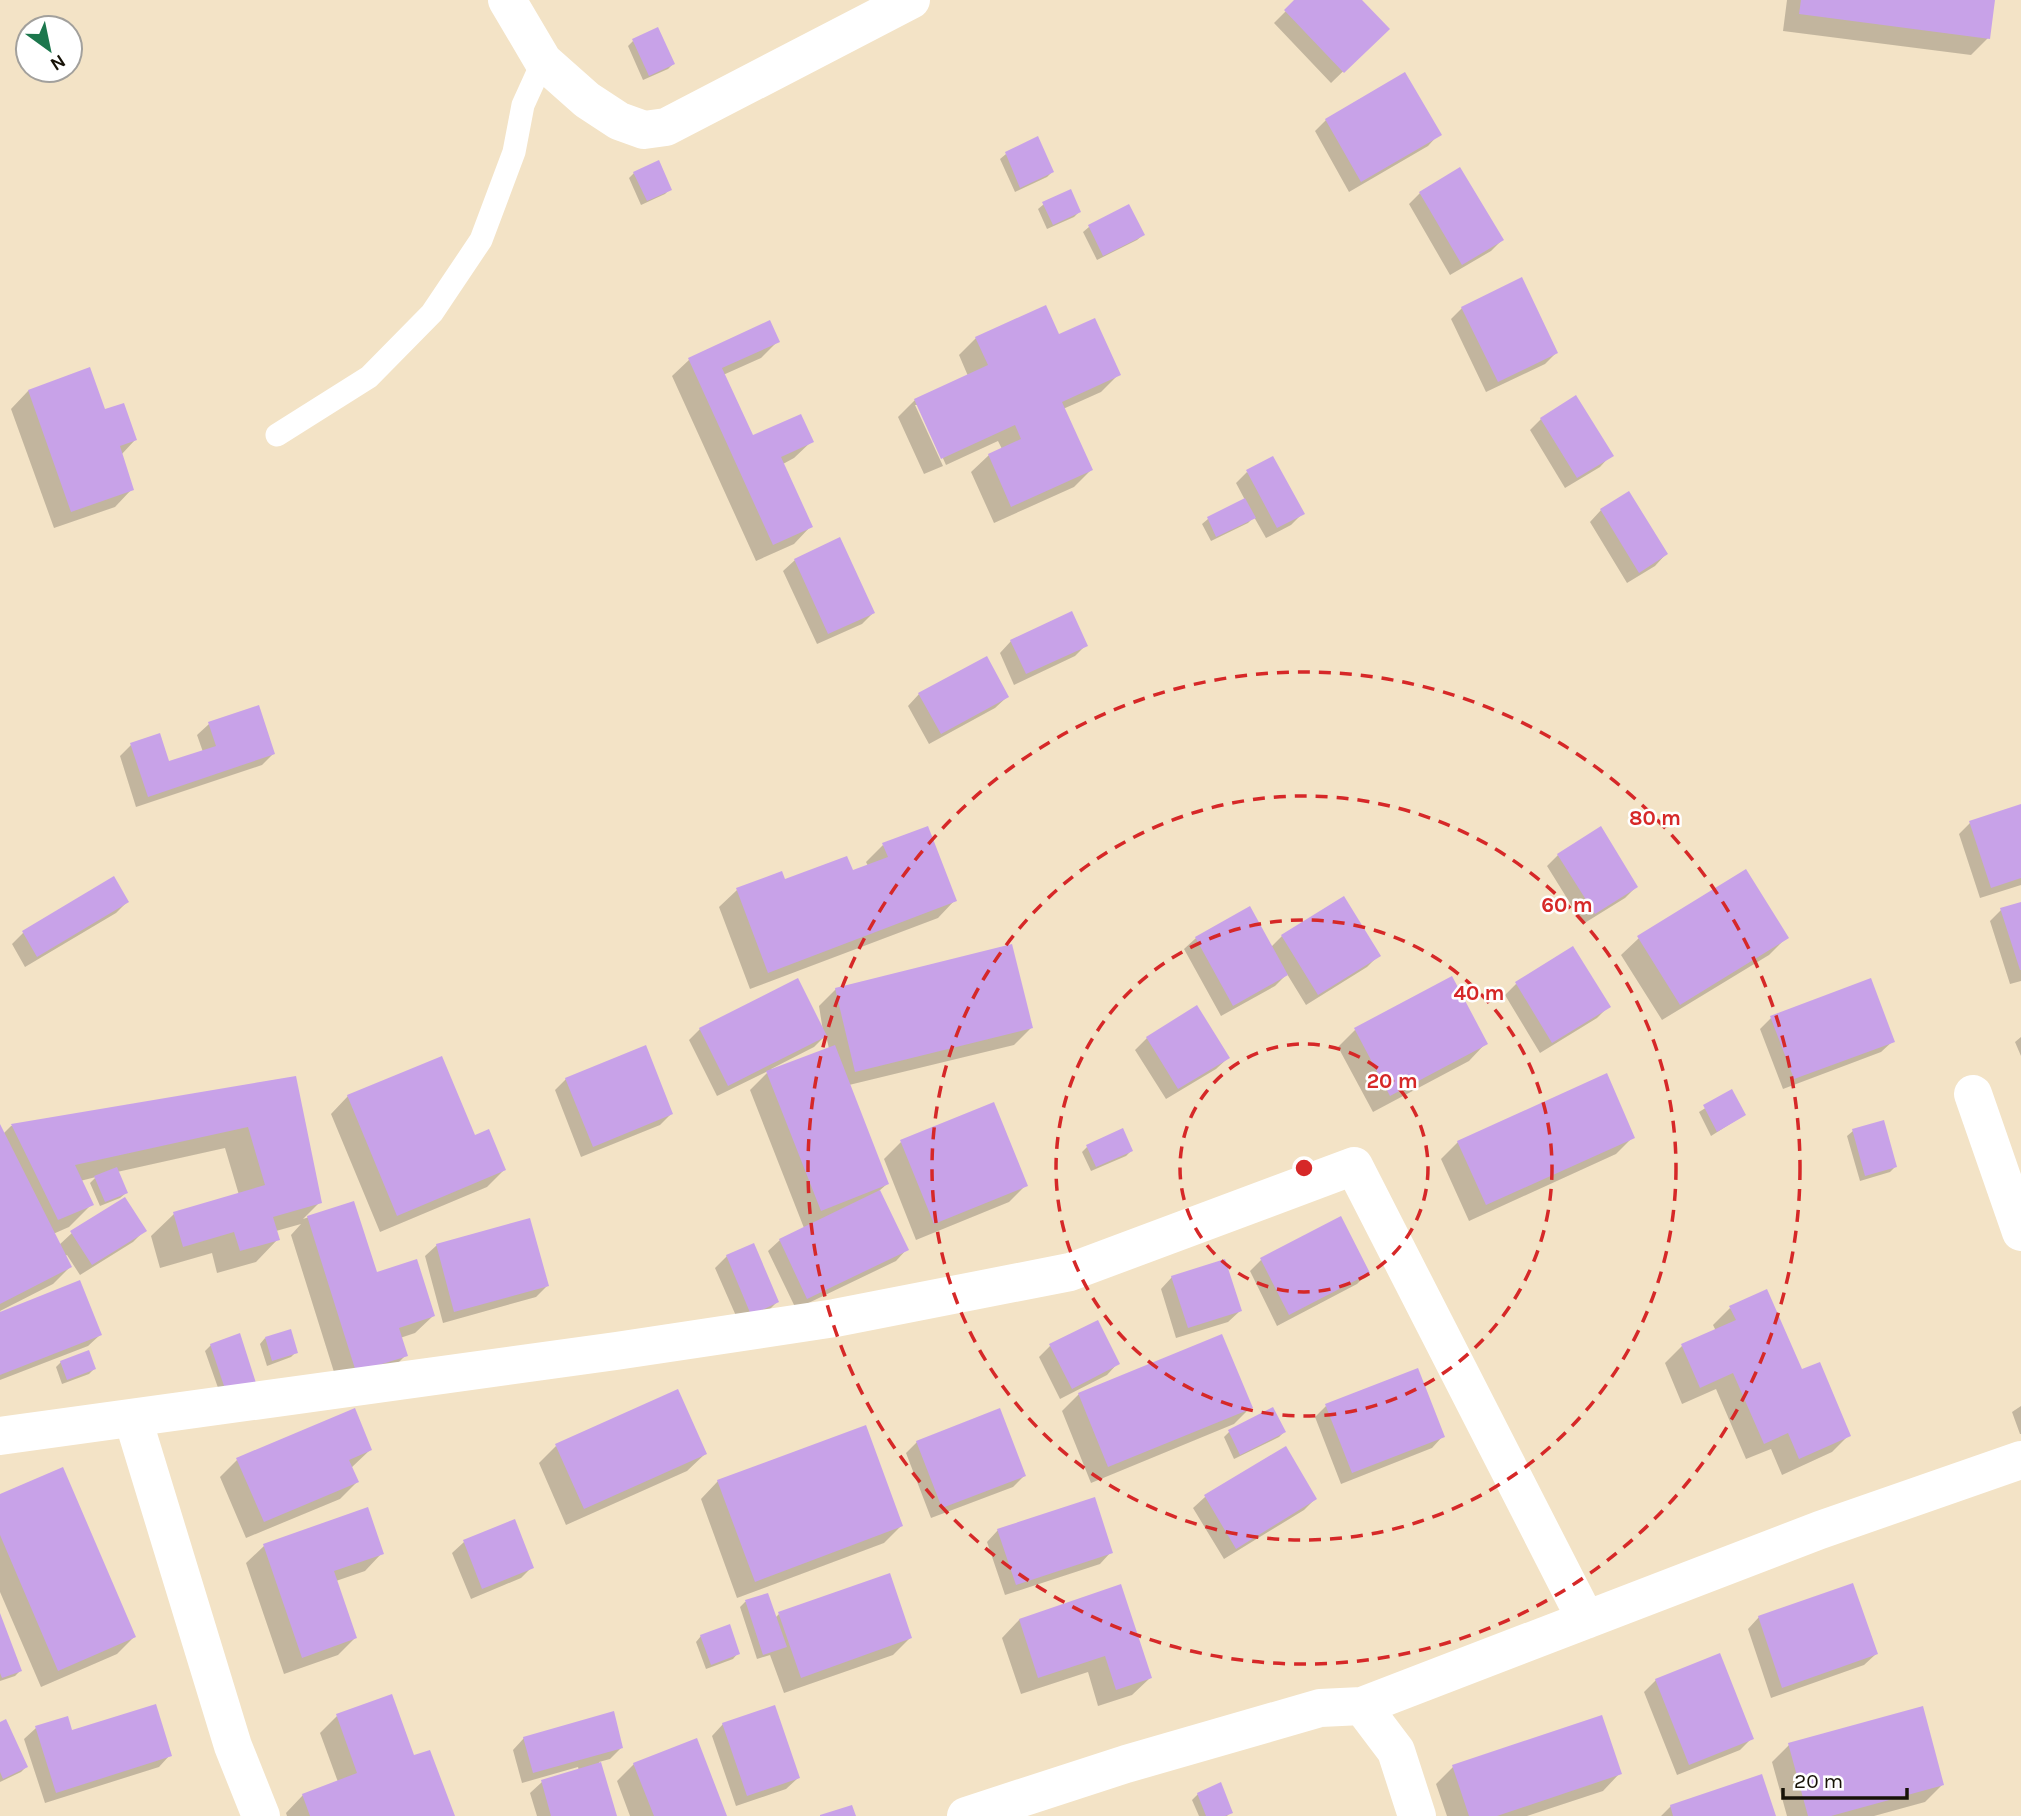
<svg xmlns="http://www.w3.org/2000/svg" width="2021" height="1816" font-family="Karla,sans-serif">
	<rect width="100%" height="100%" fill="#f3e3c6"/>
	<path fill="#0003" fill-rule="evenodd" d="M1297,0h63l27,29 -56,54 -57,-60z
		M1787,0h206l-5,38 -17,17 -188,-24z
		M633,41l40,23 -5,5 -25,11 -15,-34z
		M1326,120l113,14 -11,12 -79,46 -34,-61z
		M1037,139l15,33 -5,5 -32,15 -15,-33 6,-5z
		M634,173l36,16 -5,5 -24,11 -12,-27z
		M1420,193l82,47 -11,11 -41,24 -41,-71z
		M1044,204l35,8 -5,5 -27,12 -9,-20z
		M1128,207l15,28 -6,5 -40,20 -14,-28 6,-5z
		M1462,308l94,45 -11,11 -59,28 -35,-73z
		M976,338l142,37 -17,17 -38,17 28,61 -17,17 -80,36 -23,-51 18,-17 13,-6 -4,-8 -52,24 -27,-60h-4l28,61 -19,8 -26,-57 17,-17 53,-24 -9,-21z
		M778,341l-17,17 -38,17 29,63 60,3 -18,17 -11,6 28,62 -17,18 -38,17 -84,-185 18,-17z
		M89,370l14,42 32,28 -14,15 11,34 -17,18 -61,21 -43,-119 17,-18z
		M1541,419l70,36 -11,12 -35,21 -35,-58z
		M1247,472l55,42 -11,11 -25,13 -12,-21 -6,6 -37,18 -9,-17 6,-5 37,-19 -9,-17z
		M1601,510l65,44 -11,12 -28,17 -37,-61z
		M795,560l78,53 -11,11 -45,20 -34,-73z
		M1011,641l75,4 -11,11 -61,29 -14,-32z
		M919,694l88,3 -12,11 -66,36 -21,-38z
		M258,707l15,47 -11,11 -126,42 -16,-51 11,-11 37,18 35,-11 -6,-17 12,-11z
		M2021,806v79l-41,13 -21,-64 11,-11z
		M883,845l72,55 -17,18 -188,71 -31,-82 18,-17 44,-17 3,8 68,-9 16,-6 -2,-4z
		M1558,855l78,32 -11,11 -42,26 -36,-58z
		M113,879l14,23 -11,11 -91,54 -13,-23 11,-11z
		M2021,903v78l-11,3 -20,-63 11,-11z
		M1282,936l96,20 -11,11 -61,38 -19,-31 -12,12 -54,30 -37,-67 12,-11 75,9z
		M1639,938h147l-17,17 -107,65 -41,-65z
		M1516,984l93,22 -12,12 -57,35 -35,-58z
		M836,989l195,39 -17,17 -165,40 38,99 -8,7 28,58 -11,12 -100,48 -28,-58 12,-11 24,-12 -54,-138 20,-20 -53,26 -28,-56 11,-11 123,2 -4,-25zM826,1035l3,14 -57,22 -1,-2 43,-22z
		M1197,1008l31,50 -12,11 -50,30 -31,-49 12,-12z
		M1771,1018l122,23 -12,11 -98,37 -23,-60z
		M1355,1030l131,13 -17,18 -96,51 -35,-65z
		M2021,1037v19l-6,-14z
		M295,1078l25,124 -17,17 49,-16 23,71 58,42 -18,17 -15,5 6,17 -17,17 -50,16 -48,-153 10,-11 -25,7 2,8 -22,23 -39,11 -5,-20 -52,15 -9,-32 23,-22 65,-19 -14,-47 -108,24 9,21 -6,5 -20,8 -10,-23 6,-6 -16,4 12,23 -23,23 -16,7 6,11 13,-12 72,-2 -11,11 -53,33 -13,-20 -2,1 5,11 -17,17 -53,27v-183l3,6 8,-8z
		M566,1079l105,35 -11,11 -79,32 -26,-67z
		M1731,1092l13,23 -33,21 -12,-24z
		M348,1096l126,41 30,33 -17,17 -107,45 -49,-118z
		M1122,1130l9,21 -5,5 -35,15 -9,-19 5,-5z
		M1853,1131l42,36 -5,5 -30,9 -13,-45z
		M1633,1137l-17,17 -147,67 -28,-62 17,-17z
		M901,1142l125,43 -17,17 -93,38 -32,-81z
		M437,1245l110,41 -11,11 -93,26 -18,-67z
		M727,1256l50,46 -11,11 -26,12 -25,-57z
		M1261,1260l107,13 -11,11 -80,42 -27,-55z
		M1172,1277l68,34 -12,11 -52,16 -15,-49z
		M1730,1308l71,64 48,63 -17,17 -50,23 -11,-26 -25,10 -30,-70 -34,15 -17,-41 17,-17 34,-15 -3,-6z
		M0,1311l1,2 99,22 -12,11 -88,34z
		M239,1335l-17,64 -17,-48 6,-6z
		M265,1338l31,14 -5,5 -24,9 -7,-22z
		M1050,1346l68,17 -11,12 -47,24 -21,-42z
		M61,1362l33,7 -5,5 -27,10 -6,-17z
		M1079,1394l172,13 -17,17 -143,59 -29,-72z
		M1326,1406l117,30 -11,12 -91,36 -26,-67z
		M2021,1406v28h-1l-8,-22z
		M1229,1432h55l-5,5 -45,22 -10,-22z
		M917,1442l107,34 -11,11 -82,31 -25,-65z
		M556,1446l149,8 -18,17 -121,54 -27,-62z
		M1285,1449l30,50 -11,11 -80,49 -31,-51 12,-11z
		M370,1450l-19,18 6,14 -17,17 -94,39 -26,-61 17,-17z
		M718,1481l183,45 -17,17 -147,55 -36,-99z
		M0,1496l134,141 -17,17 -76,33 -41,-95z
		M514,1521l18,46 -11,11 -50,21 -19,-46 12,-11z
		M998,1530l113,22 -11,12 -95,31 -18,-53z
		M264,1546l118,7 -17,18 -29,10 19,57 -17,17 -54,19 -38,-111z
		M1120,1587l30,91 -18,17 -34,11 -10,-34 -67,22 -19,-56 17,-18z
		M767,1595l8,23 4,-4 131,24 -17,17 -109,38 -14,-38 -13,4 -17,-52 5,-5z
		M1759,1617l117,37 -12,11 -93,33 -23,-69z
		M0,1618l20,53 -5,5 -15,5z
		M701,1636l37,17 -5,6 -27,10 -10,-27z
		M1719,1655l33,83 -12,12 -63,25 -33,-83 12,-12z
		M337,1716l76,42 40,58h-166l-1,-3 17,-18 35,-13 -18,-49z
		M0,1724l26,43 -5,5 -21,10z
		M723,1724l75,54 -12,11 -50,17 -24,-70z
		M36,1728l35,4 99,23 -11,12 -114,36 -21,-64z
		M524,1738l98,9 -12,12 -11,3 16,54h-78l-7,-23 12,-11 37,-11 -1,-4 -56,16 -9,-33z
		M1789,1745l153,40 -17,17 -51,14h-87l-15,-54z
		M634,1764l91,52h-95l-13,-35z
		M1453,1767l167,6 -17,18 -76,25h-80l-11,-32z
		M1198,1794l33,18 -4,4h-28l-7,-16z
		M1671,1806l104,10h-114z"/>
	<path fill="#c8a2e8" d="M1294,0h68l28,29 -46,44 -60,-63z
		M1801,0h194l-5,39 -191,-25z
		M658,27l17,37 -26,12 -17,-37z
		M1405,72l37,63 -81,47 -36,-63z
		M1038,136l16,36 -34,16 -15,-36z
		M659,160l13,30 -25,11 -14,-29z
		M1460,167l44,73 -42,25 -43,-73z
		M1071,189l10,23 -28,13 -11,-23z
		M1129,204l16,31 -42,21 -15,-31z
		M1522,277l36,76 -60,29 -37,-75z
		M1046,305l13,29 36,-16 26,57 -59,27 31,68 -82,37 -23,-53 33,-15 -6,-14 -74,34 -27,-60 74,-34 -13,-28z
		M770,320l10,22 -58,26 31,67 48,-21 13,28 -33,15 32,70 -40,18 -85,-187z
		M90,367l15,42 19,-6 13,37 -17,6 14,44 -63,22 -43,-122z
		M1576,395l38,61 -37,22 -37,-60z
		M1273,456l32,58 -28,14 -31,-58z
		M1629,491l39,63 -29,19 -39,-64z
		M1245,498l11,20 -40,19 -9,-20z
		M840,537l35,76 -47,21 -34,-75z
		M1072,611l16,35 -62,28 -16,-34z
		M987,656l22,41 -68,37 -23,-41z
		M259,705l16,49 -127,43 -18,-54 30,-10 9,28 47,-15 -8,-24z
		M2021,804v74l-30,10 -22,-67z
		M928,826l29,75 -189,72 -32,-85 46,-17 3,8 62,-23 6,14 35,-13 -6,-14z
		M1601,826l37,61 -43,27 -38,-60z
		M1746,869l43,69 -109,67 -43,-69z
		M114,876l15,26 -92,55 -15,-26z
		M1344,896l37,60 -63,39 -37,-60z
		M2021,902v68h-1l-20,-62z
		M1250,906l38,69 -55,31 -38,-69z
		M1012,944l21,84 -178,44 -20,-84z
		M1573,946l38,61 -59,36 -37,-61z
		M1452,976l36,68 -98,52 -36,-68z
		M798,978l29,58 -99,50 -29,-58z
		M1871,978l24,64 -101,37 -24,-63z
		M1197,1005l33,53 -52,31 -32,-52z
		M646,1045l27,69 -80,33 -28,-69z
		M835,1045l54,139 -68,27 -55,-140z
		M442,1056l33,79 14,-6 17,41 -109,46 -50,-121z
		M1607,1073l28,65 -149,67 -29,-64z
		M296,1076l26,127 -49,14 7,23 -40,11 -6,-19 -51,15 -10,-35 92,-27 -17,-58 -173,38 19,40 -36,15 -47,-96z
		M1732,1089l14,26 -29,17 -14,-27z
		M994,1102l34,84 -94,38 -34,-84z
		M1884,1120l13,47 -32,9 -13,-47z
		M0,1124l72,143 -72,37z
		M1123,1128l10,23 -37,16 -10,-22z
		M117,1167l11,26 -23,9 -11,-26z
		M880,1190l29,60 -102,49 -28,-60z
		M125,1197l22,34 -55,34 -22,-34z
		M354,1201l23,71 40,-13 18,57 -36,12 9,28 -52,16 -49,-156z
		M1341,1216l29,57 -81,42 -29,-57z
		M530,1218l19,68 -95,26 -18,-68z
		M754,1243l25,59 -28,13 -25,-60z
		M1225,1259l17,52 -54,17 -17,-52z
		M80,1280l22,55 -102,40v-63z
		M1767,1289l35,80 18,-7 31,74 -52,23 -11,-26 -24,11 -31,-71 -33,15 -19,-44 55,-24 -7,-14z
		M1098,1320l22,44 -48,25 -23,-45z
		M291,1329l7,24 -26,8 -7,-24z
		M240,1333l17,53 -30,9 -17,-51z
		M1222,1334l31,74 -145,59 -30,-74z
		M89,1350l7,19 -29,11 -7,-19z
		M1418,1368l27,69 -93,36 -27,-69z
		M678,1389l29,65 -123,55 -29,-65z
		M1273,1407l13,25 -46,23 -12,-25z
		M355,1408l17,42 -23,10 10,22 -95,40 -28,-64z
		M1000,1408l26,68 -84,32 -26,-67z
		M866,1425l37,101 -148,56 -38,-102z
		M1286,1446l31,53 -81,50 -32,-54z
		M63,1467l73,170 -78,34 -58,-136v-41z
		M1095,1497l18,56 -97,32 -19,-56z
		M368,1507l16,47 -50,17 23,67 -55,20 -39,-114z
		M515,1519l19,49 -52,21 -19,-49z
		M890,1573l22,65 -111,40 -23,-66z
		M1853,1583l25,71 -96,34 -24,-72z
		M1121,1584l31,94 -36,12 -11,-34 -67,22 -19,-59z
		M768,1593l19,54 -24,8 -18,-55z
		M0,1613l22,58 -20,7 -2,-5z
		M730,1624l10,30 -29,11 -11,-30z
		M1720,1653l34,86 -65,26 -34,-86z
		M392,1694l22,61 16,-5 25,66h-145l-8,-22 55,-21 -21,-59z
		M156,1704l16,52 -116,37 -21,-67 33,-10 4,14z
		M775,1705l25,73 -53,18 -25,-73z
		M1923,1706l21,79 -113,31h-23l-20,-73z
		M614,1711l9,37 -90,25 -10,-36z
		M1602,1715l20,59 -125,42h-28l-17,-51z
		M6,1719l22,48 -25,12 -3,-7v-50z
		M697,1738l30,78h-73l-21,-53z
		M601,1762l16,54h-66l-10,-36z
		M1762,1774l14,42h-103l-3,-11z
		M1221,1782l12,31 -8,3h-19l-9,-23z
		M852,1805l4,11h-36v-1z"/>
	<g fill="none" stroke-linecap="round" stroke-linejoin="round">
		<path stroke="#fff" stroke-width="23" d="M277,435l92,-58 63,-64 49,-73 33,-88 9,-47 20,-44"/>
		<path stroke="#fff" stroke-width="38" d="M507,0l36,61 44,39 32,21 25,9 22,-3 245,-127
			M1973,1094l48,138
			M133,1419l100,327 28,70
			M0,1436l616,-85 219,-33 235,-46 284,-106 232,454
			M1362,1706l458,-176 201,-70
			M966,1816l160,-52 194,-56 42,-2 34,45 21,65"/>
	</g>
	<g fill="none" stroke="#d62828" stroke-width="3.5" stroke-dasharray="12 9">
		<circle cx="1304" cy="1168" r="124"/>
		<circle cx="1304" cy="1168" r="248"/>
		<circle cx="1304" cy="1168" r="372"/>
		<circle cx="1304" cy="1168" r="496"/>
	</g>
	<circle cx="1304" cy="1168" r="10" fill="#d62828" stroke="#fff" stroke-width="3.5"/>
	<g font-size="21" text-anchor="middle" font-weight="bold" fill="#d62828" stroke="#fff" stroke-width="5" stroke-linejoin="round" paint-order="stroke">
		<text x="1655" y="825">80 m</text>
		<text x="1567" y="912">60 m</text>
		<text x="1479" y="1000">40 m</text>
		<text x="1392" y="1088">20 m</text>
	</g>
	<g transform="translate(49 49) rotate(147)"><circle r="33" fill="#ffffff" stroke="#a2a09c" stroke-width="2"/>
	<path d="M0-5L12 26L0 18L-12 26Z" fill="#1c774d"/>
	<text y="-10" font-size="19" font-weight="bold" text-anchor="middle" fill="#171207">N</text>
	</g>
	<path d="M1783 1788v10h124v-10" fill="none" stroke="#171207" stroke-width="3.5"/>
	<text x="1794" y="1788" font-size="21" fill="#171207" stroke="#ffffff" stroke-width="5" paint-order="stroke">20 m</text>
</svg>
